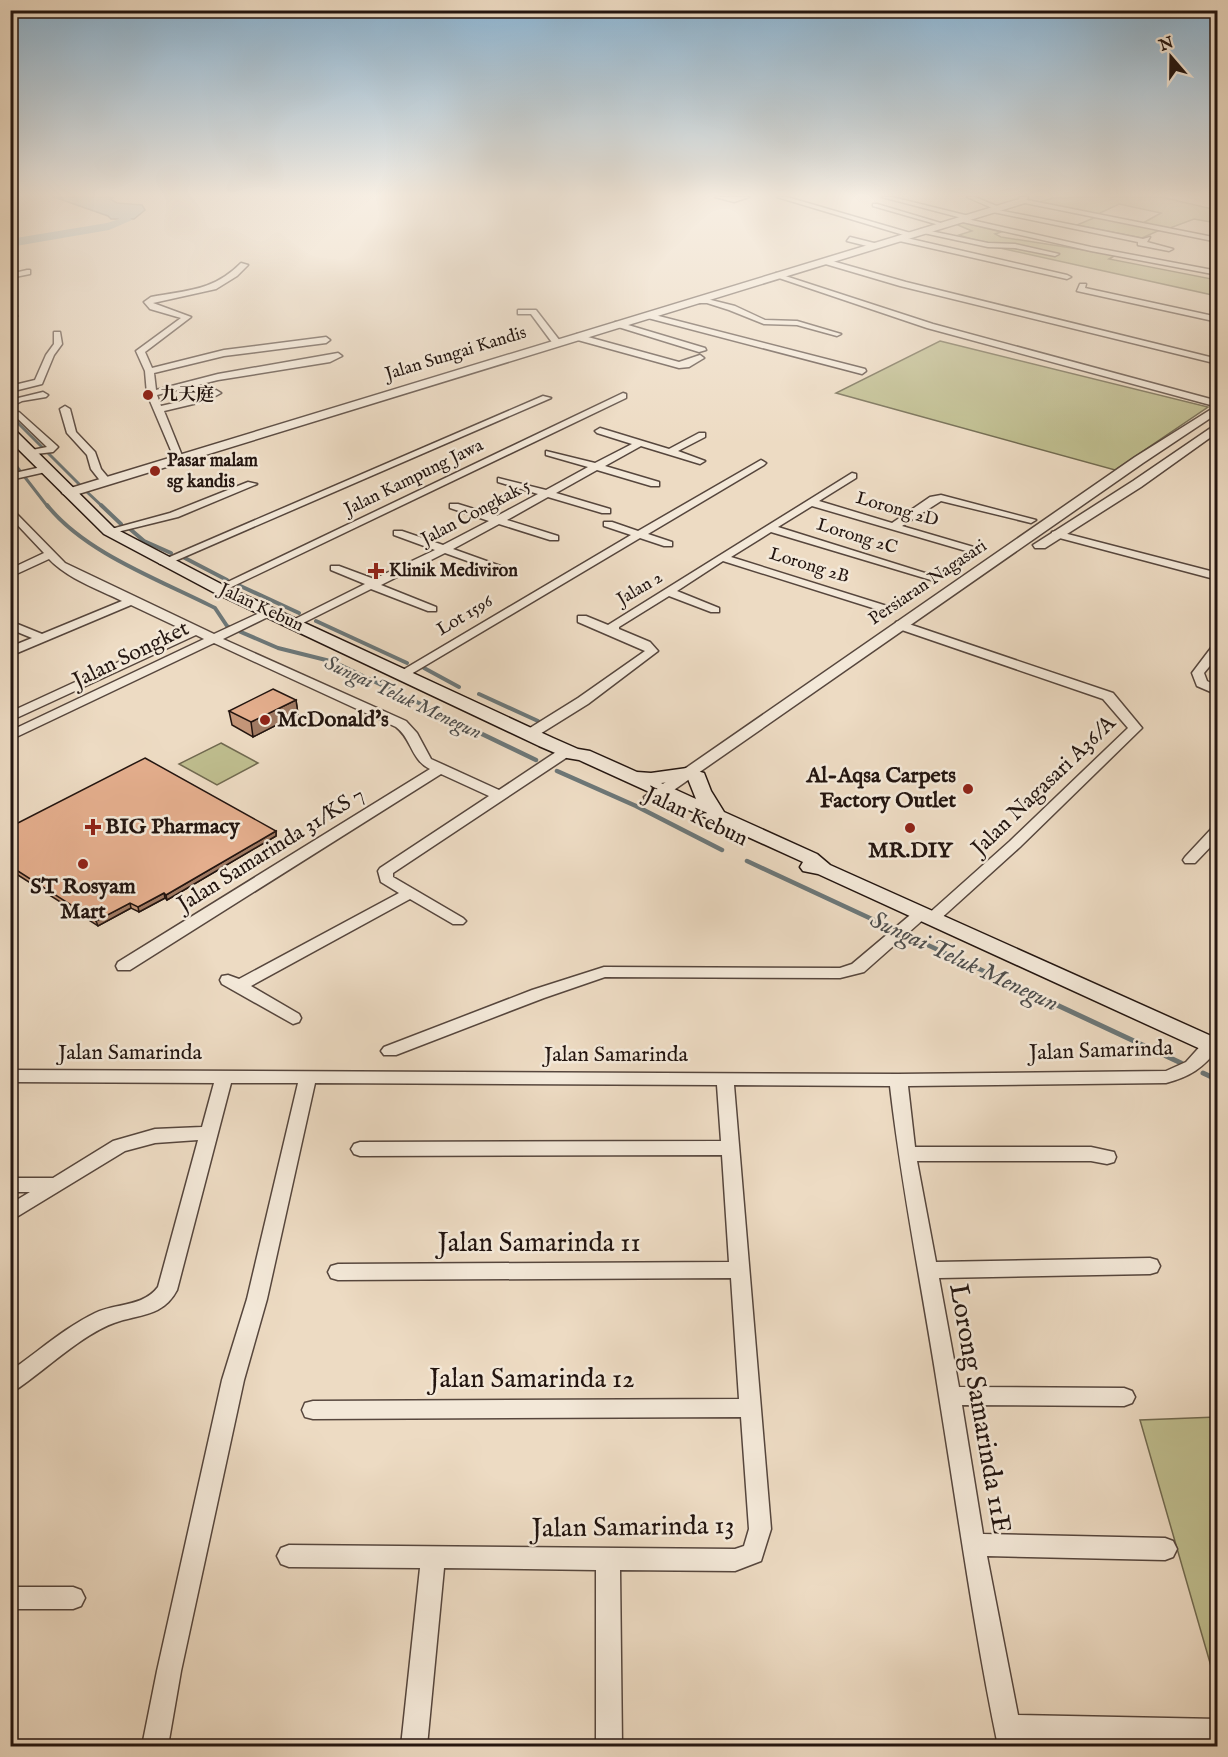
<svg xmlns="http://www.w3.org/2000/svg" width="1228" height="1757" font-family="'IM FELL English','Noto Serif SC',serif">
	<rect width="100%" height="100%" fill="#eddbc3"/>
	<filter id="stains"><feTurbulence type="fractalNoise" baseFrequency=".00333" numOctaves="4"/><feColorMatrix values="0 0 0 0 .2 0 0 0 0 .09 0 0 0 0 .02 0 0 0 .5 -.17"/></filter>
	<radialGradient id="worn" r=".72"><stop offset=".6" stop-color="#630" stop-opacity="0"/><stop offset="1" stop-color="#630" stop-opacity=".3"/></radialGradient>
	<path fill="#bfbe8f" stroke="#716a50" stroke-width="1.5" d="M1087,197h74l56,13v13l-23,-4 -24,9 -27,-5 18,-10 -42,-9 -21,10 -58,-12 13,-4z
		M1096,217l64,13 -18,8 -65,-13z
		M962,222l39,10 -6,2 6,3 115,18 -7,4 108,21v16l-217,-48 -41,-13 13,-4 -14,-6z
		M940,341l268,66 -93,63 -279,-77z
		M221,743l37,20 -41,22 -38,-21z
		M1217,1417h1l-1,270 -77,-267z"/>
	<path fill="#9db8be" stroke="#6c7778" stroke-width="1.5" d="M54,197h60l-4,2 7,4 25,2 3,5 -11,9h-23l-3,-3z"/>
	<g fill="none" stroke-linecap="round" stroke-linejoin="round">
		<path stroke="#6c7778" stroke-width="3" d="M10,415l69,69
			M10,458l38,49
			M87,492l16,15"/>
		<path stroke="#6c7778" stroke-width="4" d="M47,505c38,48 113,75 168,103l12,18 51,22 56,14 124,60
			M101,505l20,19
			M130,529l14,12 27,12
			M181,556l46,24
			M236,584l63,29
			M316,621l91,42
			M424,668l35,19
			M479,694l59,27"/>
		<path stroke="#6c7778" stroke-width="4.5" d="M455,721l81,39
			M557,771l79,35 86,44
			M747,861l284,132"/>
		<path stroke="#6c7778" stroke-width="5" d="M1027,991l154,72
			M1203,1073l15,7"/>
		<path fill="#9db8be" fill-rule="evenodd" d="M79,197c21,0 40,5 53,23l-23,10 -99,17v-8l97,-16 12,-4 -6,-8 -33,-12z"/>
		<g stroke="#56463d" stroke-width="3">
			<path id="minor" d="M715,197h34l-15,5z
				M777,197h10l127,37 -7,2z
				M882,197h10l77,19 -2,3 124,28 127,24v4l-127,-24 -133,-30 -2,-3h6z
				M967,197h8l24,10 -1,3 145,29 7,-2 -3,5 26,7 -4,2 -31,-6v-3l-150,-31v-2l4,-1z
				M1022,199l196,39v4l-198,-40z
				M873,204h4l67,20 -5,1 -66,-19z
				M921,229l67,14 27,1 44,10 -4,2 -40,-8 -27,-1 -69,-15z
				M898,236l169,39 4,2 -4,2 -172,-39z
				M850,237l28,7 1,2 -4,2 -28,-7z
				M825,259l81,23 312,77v5l-318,-78 -78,-23z
				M241,263l7,2 -11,11 -21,13 -63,14 38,14 -46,35 7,16 72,-18 102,-13 4,3 -4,3 -102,13 -70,17 2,17 62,-16 120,-21 4,3 -12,6 -112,18 -61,15 4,11 39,-9 16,-7 5,3 -15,8 -42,10 19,47 -8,2 -28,-66 -2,-23 -9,-20 45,-33 -31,-9 -6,-7 7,-5c37,-7 62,-6 90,-34z
				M27,270h3v4l-20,4v-4z
				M776,273l157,51 285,77v6l-291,-79 -151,-51z
				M1080,284h6l-1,4 133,29v5l-141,-31z
				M693,299h14l28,7 30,14 32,1 44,13 -4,2 -40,-11 -33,-1 -35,-14 -22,-7h-17l-1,-2z
				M518,310h18l24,31v4h-6l-23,-31h-13z
				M647,313l218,56 1,2 -4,3 -218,-57 -1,-2z
				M10,314h6l1,2 -7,2z
				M618,322l87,26 1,2 -7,2 -84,-26v-4z
				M54,332h6l2,12 -8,11 -12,29 -32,8v-6l25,-6 11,-25 8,-11z
				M577,334l102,28 21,-7 4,3 -15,9 -10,1 -105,-29 -1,-2z
				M43,392l5,3 -2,2 -24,4 -12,6v-7z
				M623,393l3,1v4l-403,193 -4,1 -6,-3z
				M543,396l8,2 -383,166h-8l-2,-2z
				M65,406l5,3 6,23 19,20 6,17 10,12 -1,2h-8l-11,-14 -4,-14 -20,-22 -7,-24z
				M19,412l37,33 2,2 -5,5 -26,3v-4l20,-4 -31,-30v-4z
				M600,428l69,21 30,-16h6v4l-27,14 27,10 -5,3 -59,-18 -36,20 54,16v4h-8l-54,-16 -41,23 54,16v4h-8l-54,-16 -41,23 51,16v4h-8l-51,-16 -46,25 53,19v4h-8l-53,-19 -64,32 55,22v4h-8l-57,-22 -74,37h-8l-2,-3 78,-39 -34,-14v-4h8l35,13 61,-29 -41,-15v-4h8l41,14 46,-24 -39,-13v-4h8l39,12 41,-22 -40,-12v-4l48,12 42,-23 -42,-12v-4l49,12 37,-19 -35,-11 -2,-2z
				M761,460l5,3 -2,2 -116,69 24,8v4h-8l-24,-8 -234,139 -4,1 -6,-4 235,-139 -27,-9v-4h8l26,9z
				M46,466l4,1v4l-40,9v-6z
				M852,473l4,1v4l-37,23 73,22 38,-26 11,-2 95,25 -5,3 -90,-22 -39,25 75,22v4l-4,1 -161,-47 -34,21 163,51 -6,3 -4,-1 -160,-48 -40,25 156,49 2,2 -6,4 -4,-2 -156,-49 -46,30 42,17v4h-8l-42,-16 -50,31v2l31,13 8,9 -70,53 -53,33h-10l-2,-3 2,-3 53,-33 67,-47 -67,-29v-6h8l22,9z
				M248,482l9,2 -79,33 -69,17 -5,-3 66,-18z
				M10,507l55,56 149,71 52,-24h8v4l-51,25 183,82 11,12 14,26 68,31 63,-42h10l2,3 -2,3 -179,119v4l70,41 3,3 -3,3h-10l-43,-25 -159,87 48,28 2,4 -2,4 -6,2 -71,-40 -2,-4 2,-4 6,-1 11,4 160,-86 -18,-11 -3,-11 2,-3 109,-72 -48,-22 -311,196h-12l-2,-4 2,-4 312,-193c-19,-9 -18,-30 -34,-42l-182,-84 -204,97v-9l194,-92 -8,-4 -186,86v-9l176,-81 -55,-26 -121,51v-9l22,-9 -22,-9v-8l32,13 80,-33c-24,-12 -54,-22 -73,-42l-39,18v-8l34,-16 -34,-36z
				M1056,531l162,42v7l-166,-44v-4z
				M900,621l213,72 29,35 -122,119 -83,75h-10l-2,-4 -61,54 -24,6 -235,-1 -61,21 -148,57h-12l-3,-4 3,-4 148,-57 72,-23 236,1 12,-4 63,-53h10l2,4 83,-74 118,-113 -25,-29 -207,-71v-6z
				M1218,643v13l-14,17 3,8 11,5v9l-21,-9 -5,-13 22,-29z
				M1218,826v13l-23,24h-10l-2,-3 2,-3 28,-30z
				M1210,1040l6,2 2,6c-14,20 -29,29 -52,35l-258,3 7,61h176l23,5 2,5 -2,5 -7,2 -16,-3h-174l19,101 214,-4 7,2 3,6 -3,6 -7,2 -211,4 20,109 165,1 8,3 3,6 -3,6 -8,3 -162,-1 21,129 182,4 8,3 4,8 -4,8 -8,3 -178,-4 31,159 200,4v26l-195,-4 1,5h-26c-24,-115 -40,-233 -59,-350 -16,-104 -37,-205 -49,-310l-156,-1 37,444 -10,32 -26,10 -115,-1 2,176h-26v-176l-152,-2 -17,178h-26l19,-178 -131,-1 -8,-3 -4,-8 4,-8 8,-3 446,4 9,-3 5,-17 -8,-112 -428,2 -8,-2 -3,-7 3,-7 8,-2 426,-2 -8,-121 -393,2 -7,-2 -3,-6 3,-6 7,-2 391,-2 -7,-107 -362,1 -6,-2 -3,-5 3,-5 6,-2 361,-1 -4,-56 -402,-2 -48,216 -23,81 -63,291 -13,75h-26l15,-75 65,-291 25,-81 51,-216h-67l-54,207c-14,27 -38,24 -63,33 -31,11 -69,47 -97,66l-7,3v-21c28,-19 54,-43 85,-58 21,-10 48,-6 63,-26l40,-147 -43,3 -30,8 -115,70v-17l20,-12h-20v-14h43l60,-37 42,-12 47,-2 12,-44 -204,-1v-12l888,4 268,-3 20,-9 18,-20z
				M10,1587h63l8,3 4,8 -4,8 -8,3h-63z"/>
		</g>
		<g stroke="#56463d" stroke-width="3">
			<path id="tertiary" d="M1020,197h8l-3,6 -953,293 -4,1 -6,-4 2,-3 955,-291z
				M1218,405v8l-75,50 -485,338h-12l-2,-4 491,-340z
				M1218,423v9l-77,55 -96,61h-10l-2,-3 100,-64z"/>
		</g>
		<g stroke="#231510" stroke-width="3">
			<path id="secondary" d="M10,429l5,1 99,98 111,58 328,152 25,11 12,2 47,21 14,1 36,-5 17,5 7,18 13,21 93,42 13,11 388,174v18l-400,-183 -15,-3 -3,-4 3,-5 -224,-102 -12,-2 -28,-12 -326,-154 -109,-58 -94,-93zM688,779l8,20 -35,-16 26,-3z"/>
		</g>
		<use href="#minor" fill="#f3e8d8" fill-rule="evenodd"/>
		<use href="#tertiary" fill="#f3e8d8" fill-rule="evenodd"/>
		<use href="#secondary" fill="#f3e8d8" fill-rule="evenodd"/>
	</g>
	<path fill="#c49679" stroke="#231510" stroke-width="1.5" d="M296,700l2,14 -45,23 -21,-12 -3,-14z
		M10,827l266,4v5l-109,64 -2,-2 -26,14 -8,-4 -33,18 -88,-56z"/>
	<path fill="#a07a63" stroke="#231510" stroke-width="1.5" d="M296,700l2,14 -45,23 -2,-15z
		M276,831v5l-109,64 -1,-5z
		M164,893l1,5 -26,14 -1,-5z
		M130,903l1,5 -33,18 -2,-5z"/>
	<path fill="#e4ae8d" stroke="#231510" stroke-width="1.5" d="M273,689l23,11 -45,22 -22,-11z
		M145,758l131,73 -110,64 -2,-2 -26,14 -8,-4 -34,18 -86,-55v-39z"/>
	<linearGradient id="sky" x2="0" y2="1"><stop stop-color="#8ab6d7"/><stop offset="0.44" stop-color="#f7efe4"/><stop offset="1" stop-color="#f7efe4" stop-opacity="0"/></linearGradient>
	<rect width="1228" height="443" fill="url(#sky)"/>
	<g fill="#8f2418" stroke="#f3e8d8" stroke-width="2">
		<circle cx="148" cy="395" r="6"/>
		<circle cx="155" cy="471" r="6"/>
		<path d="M373 562h6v6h6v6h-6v6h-6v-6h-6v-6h6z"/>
		<circle cx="265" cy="720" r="6"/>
		<circle cx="968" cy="789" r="6"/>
		<path d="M90 818h6v6h6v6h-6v6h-6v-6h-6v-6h6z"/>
		<circle cx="910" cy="828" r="6"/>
		<circle cx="83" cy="864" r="6"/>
	</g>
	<g text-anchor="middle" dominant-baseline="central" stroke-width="5" stroke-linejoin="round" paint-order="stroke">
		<g font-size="18" fill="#231510" stroke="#f3e8d8">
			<text transform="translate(456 354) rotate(-17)">Jalan Sungai Kandis</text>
			<text transform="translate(414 478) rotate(-26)">Jalan Kampung Jawa</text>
			<text transform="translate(897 510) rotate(16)">Lorong 2D</text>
			<text transform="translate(476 513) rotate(-28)">Jalan Congkak 5</text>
			<text transform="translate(857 537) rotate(17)">Lorong 2C</text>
			<text transform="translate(809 566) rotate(17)">Lorong 2B</text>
			<text transform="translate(928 583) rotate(-34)">Persiaran Nagasari</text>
			<text transform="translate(640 589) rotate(-31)">Jalan 2</text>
			<text transform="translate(261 608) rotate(25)">Jalan Kebun</text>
			<text transform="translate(465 616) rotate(-31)">Lot 1596</text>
		</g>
		<g font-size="18" font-weight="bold" fill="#231510" stroke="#f3e8d8" text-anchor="start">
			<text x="160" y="395">九天庭</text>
			<text x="167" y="461">Pasar malam<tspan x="167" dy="21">sg kandis</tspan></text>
			<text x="389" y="571">Klinik Mediviron</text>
		</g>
		<g font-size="20" font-style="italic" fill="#4e4e4d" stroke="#f3e8d8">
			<text transform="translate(403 698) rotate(25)">Sungai Teluk Menegun</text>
		</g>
		<g font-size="22" fill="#231510" stroke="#f3e8d8">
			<text transform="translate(131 655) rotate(-26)">Jalan Songket</text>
			<text transform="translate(1044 786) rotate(-44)">Jalan Nagasari A36/A</text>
			<text transform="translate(696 817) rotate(25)">Jalan Kebun</text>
			<text transform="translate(271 850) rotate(-32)">Jalan Samarinda 31/KS 7</text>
			<text transform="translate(1101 1051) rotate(-2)">Jalan Samarinda</text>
			<text x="130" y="1053">Jalan Samarinda</text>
			<text x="616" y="1055">Jalan Samarinda</text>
		</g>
		<g font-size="22" font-weight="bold" fill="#231510" stroke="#f3e8d8" text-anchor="start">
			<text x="277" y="720">McDonald's</text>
			<text x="956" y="776" text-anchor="end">Al-Aqsa Carpets<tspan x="956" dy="25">Factory Outlet</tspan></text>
			<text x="105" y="827">BIG Pharmacy</text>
			<text x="910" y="851" text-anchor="middle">MR.DIY</text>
			<text x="83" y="887" text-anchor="middle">ST Rosyam<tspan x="83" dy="25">Mart</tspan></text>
		</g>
		<g font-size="24" font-style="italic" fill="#4e4e4d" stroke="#f3e8d8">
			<text transform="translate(964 962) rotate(25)">Sungai Teluk Menegun</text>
		</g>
		<g font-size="27" fill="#231510" stroke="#f3e8d8">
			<text x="539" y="1244">Jalan Samarinda 11</text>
			<text x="532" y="1380">Jalan Samarinda 12</text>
			<text transform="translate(979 1409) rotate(80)">Lorong Samarinda 11E</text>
			<text transform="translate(633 1528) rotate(-1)">Jalan Samarinda 13</text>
		</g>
	</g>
	<rect width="1228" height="1757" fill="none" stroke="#eddbc3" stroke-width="36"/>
	<rect x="12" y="12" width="1204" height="1733" fill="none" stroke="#231510" stroke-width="3"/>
	<rect x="18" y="18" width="1192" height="1721" fill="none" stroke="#231510" stroke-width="1.5"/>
	<g transform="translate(1171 57) rotate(340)" stroke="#f3e8d8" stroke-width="4.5" paint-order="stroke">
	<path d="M0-4.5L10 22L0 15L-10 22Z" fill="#231510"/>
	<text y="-9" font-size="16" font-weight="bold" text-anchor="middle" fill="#231510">N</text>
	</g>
	<rect width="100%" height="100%" filter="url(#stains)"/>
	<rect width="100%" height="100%" fill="url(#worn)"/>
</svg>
